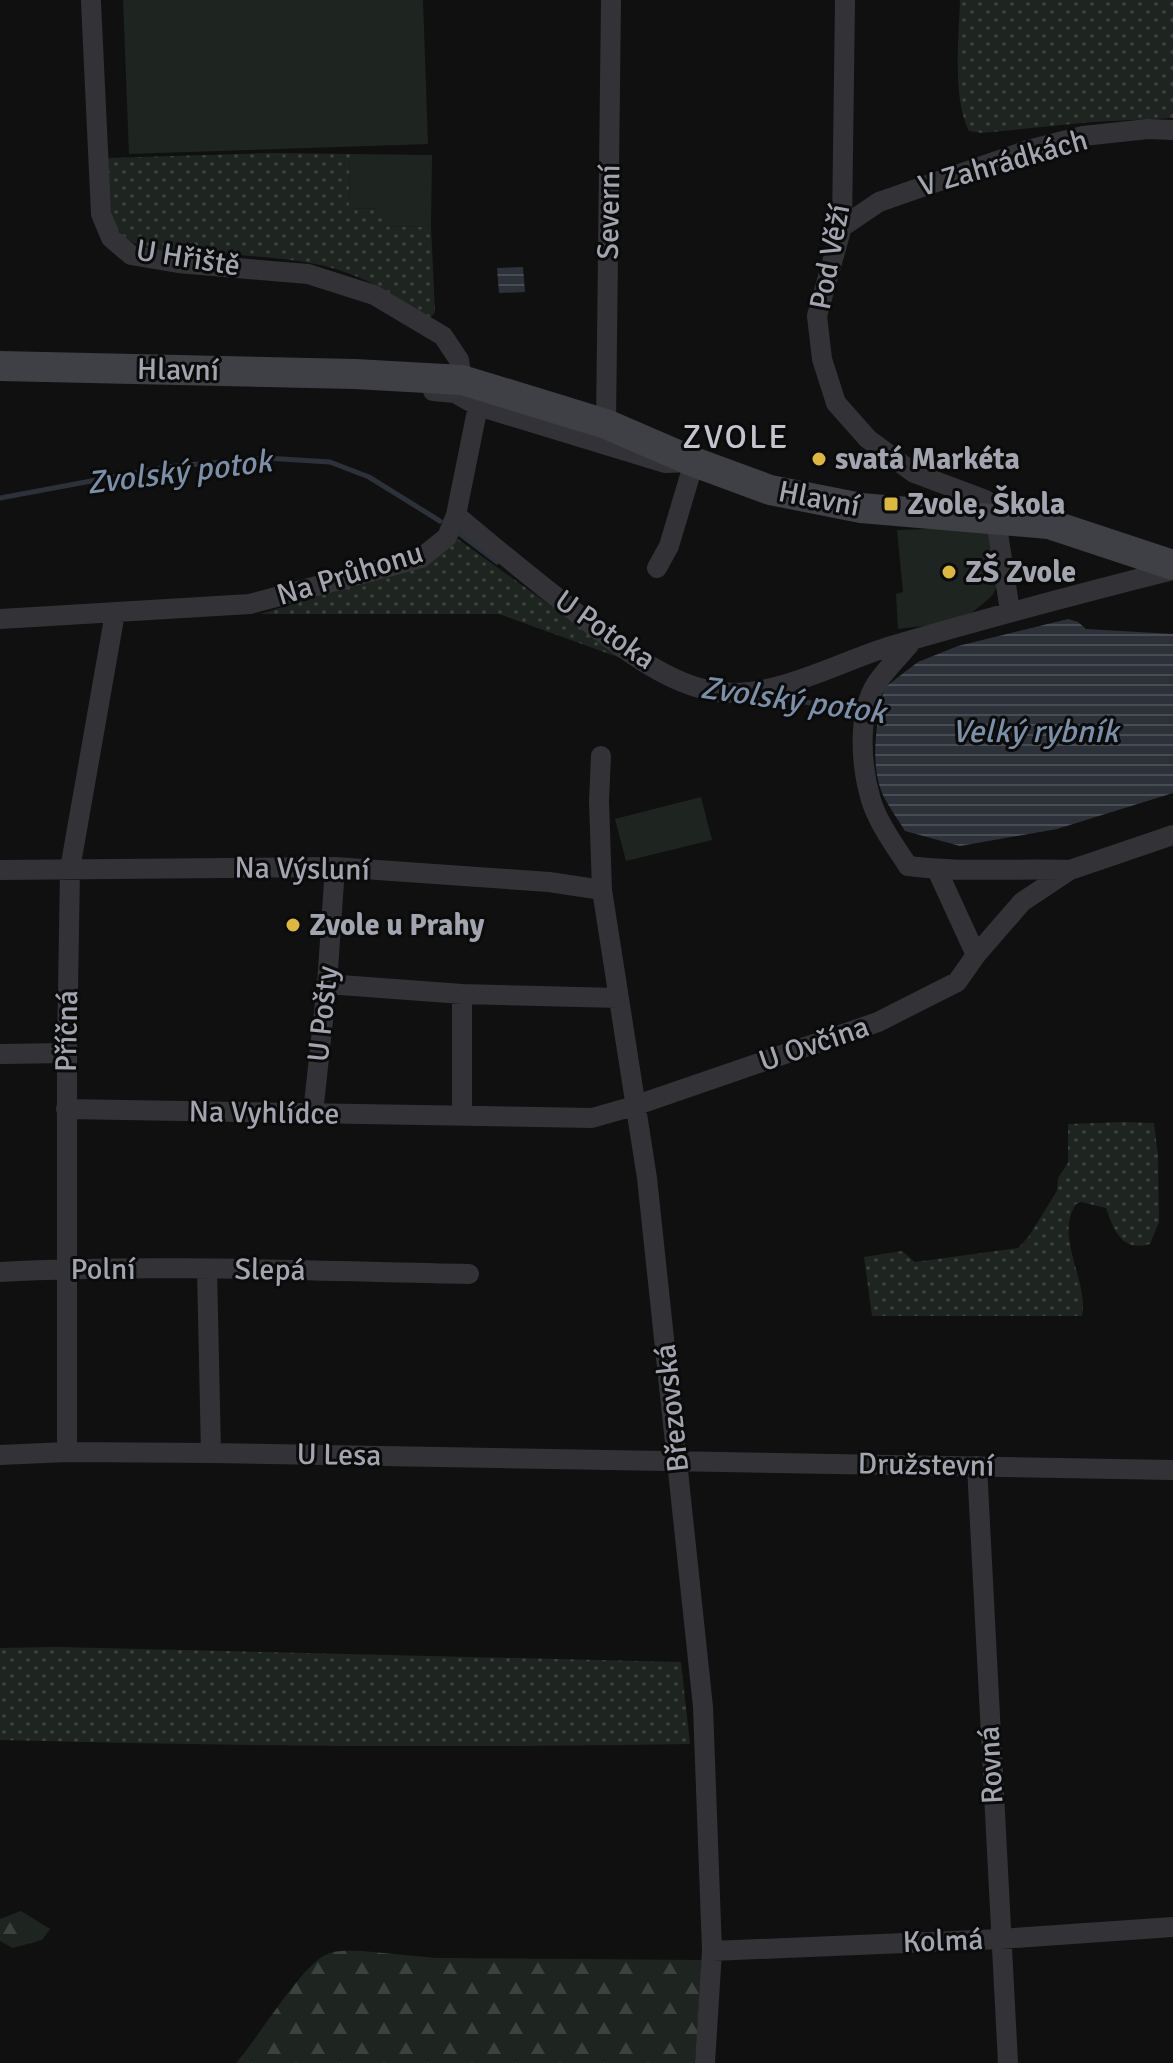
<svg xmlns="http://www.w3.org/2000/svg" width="1173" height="2063" font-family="Signika,sans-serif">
	<defs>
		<pattern id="grass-dots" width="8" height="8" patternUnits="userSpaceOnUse" patternTransform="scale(2)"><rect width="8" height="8" fill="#1e2520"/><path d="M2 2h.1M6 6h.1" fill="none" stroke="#3c423e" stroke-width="1.8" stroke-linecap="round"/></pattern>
		<pattern id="forest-firs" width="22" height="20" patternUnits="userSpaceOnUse" patternTransform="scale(2)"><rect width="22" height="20" fill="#1e2520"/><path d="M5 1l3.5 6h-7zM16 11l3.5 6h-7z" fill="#3c423e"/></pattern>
		<pattern id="water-rules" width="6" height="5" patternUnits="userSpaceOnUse" patternTransform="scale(2)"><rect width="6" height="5" fill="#2d323a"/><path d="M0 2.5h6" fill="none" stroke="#484d54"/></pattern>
	</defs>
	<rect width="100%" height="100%" fill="#101011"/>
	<path fill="url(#grass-dots)" d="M960,0h213v118l-81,4 -110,11 -13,-2c-17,-33 -10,-94 -9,-131z
		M274,153l76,1 -1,54 33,1v17l49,1 4,85 -5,6c-25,-16 -52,-34 -80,-44 -37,-15 -82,-16 -121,-20 -26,-3 -75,1 -97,-12 -29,-16 -23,-56 -25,-84z
		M455,537l171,123 -127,-46h-239l165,-51z
		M1124,1122l30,1 4,33 1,66 -9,22c-28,8 -36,-13 -44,-36l-25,-6 -5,2c-22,33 13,77 6,112h-210l-8,-59 38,-6 13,11 103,-14 11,-12 28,-45 1,-13 10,-15v-39z
		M57,1647l624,15 9,82c-230,4 -460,2 -690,-4v-92z"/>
	<path fill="url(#forest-firs)" d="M21,1911l29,18 -8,11 -29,8 -13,-7v-22z
		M362,1951l74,7 266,2 -7,103h-459c22,-24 68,-103 94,-110 10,-3 22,-2 32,-2z"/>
	<path fill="#1e2520" d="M123,0h300l5,144 -299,10z
		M350,154l82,1 -1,72 -49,-1v-17l-33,-1z
		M986,527l7,6 5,52 -6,11 -30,25 -64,8 -2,-35 7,-2 -6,-62z
		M701,797l11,43 -86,21 -11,-42z"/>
	<path fill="url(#water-rules)" d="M523,267l2,25 -26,1 -2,-25z
		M1068,619l10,3 8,7 87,5v159l-116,36 -97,17 -55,-15c-6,-10 -14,-21 -20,-32 -17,-32 -8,-78 -1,-111l34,-26 40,-16z"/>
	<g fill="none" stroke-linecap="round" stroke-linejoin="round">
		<path stroke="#2d323a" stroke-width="5" d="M0,498l166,-31 99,-9 65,4 39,15 71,44
			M460,534l37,28
			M772,696l88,16"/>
		<path stroke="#333337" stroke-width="20" d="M845,0l-3,227 -25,89 5,43 14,44 32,36 46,34 72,27 10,20 14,91
			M91,2l10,212 10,24 20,17 47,8 130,11 66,21 69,41 16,24 3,20
			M842,227l37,-25 149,-52 55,-14 65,-7 25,1
			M433,391l22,2 23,13 187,57 29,-1 -25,84 -12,22
			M606,424l5,-424
			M456,515c40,34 81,67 123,100 35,27 80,63 124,74 61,17 131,-26 188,-43 93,-27 187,-52 282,-76
			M0,619l250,-15 171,-46 26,-21 9,-22 22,-109
			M912,641c-11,14 -26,28 -36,43 -19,31 -15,82 -5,116 7,23 24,46 37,66 54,7 108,2 162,4
			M601,756l-2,45 3,89 45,288 56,529 9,244 -7,112
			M0,870l335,-3 214,15 53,8
			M937,870l39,85
			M327,984l135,10 157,4
			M462,994v122
			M0,1054l67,-1
			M66,1109l526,9 42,-12 244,-84 79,-40 19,-27 46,-53 48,-32 103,-35
			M313,1113l14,-129 8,-117
			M207,1269l4,184
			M0,1272c156,-8 313,-1 469,2
			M67,1452v-399l3,-184 45,-256
			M0,1455l67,-3 144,1 962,17
			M977,1466l31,597
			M712,1951l288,-12 173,-12"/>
		<path stroke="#3f4045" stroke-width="30" d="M0,366l355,8 107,6 144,44 88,38 76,28 91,18 188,16 124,41"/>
	</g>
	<g fill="#dcb83c" stroke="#0b0b0c" stroke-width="3">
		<circle cx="819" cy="459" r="8"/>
		<rect x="883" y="496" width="16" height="16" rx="4"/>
		<circle cx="949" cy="572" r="8"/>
		<circle cx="293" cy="925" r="8"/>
	</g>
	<g text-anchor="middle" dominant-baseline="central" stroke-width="6" stroke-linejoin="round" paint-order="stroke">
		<g font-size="30" fill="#a2a5b0" stroke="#0b0b0c">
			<text transform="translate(1003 163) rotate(-16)">V Zahrádkách</text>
			<text transform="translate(609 212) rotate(-89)">Severní</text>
			<text transform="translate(830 257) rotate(-79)">Pod Věží</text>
			<text transform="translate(188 258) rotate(9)">U Hřiště</text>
			<text transform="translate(178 370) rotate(1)">Hlavní</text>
			<text transform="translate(819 499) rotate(11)">Hlavní</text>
			<text transform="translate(350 574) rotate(-17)">Na Průhonu</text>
			<text transform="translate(605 630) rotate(35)">U Potoka</text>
			<text transform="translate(302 869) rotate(1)">Na Výsluní</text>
			<text transform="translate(323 1014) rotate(-84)">U Pošty</text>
			<text transform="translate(67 1031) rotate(-89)">Příčná</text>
			<text transform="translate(814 1044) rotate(-19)">U Ovčína</text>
			<text transform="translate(264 1113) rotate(1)">Na Vyhlídce</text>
			<text x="103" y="1269">Polní</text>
			<text transform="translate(270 1270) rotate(1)">Slepá</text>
			<text transform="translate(672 1408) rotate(-96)">Březovská</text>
			<text transform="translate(339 1455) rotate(1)">U Lesa</text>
			<text transform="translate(926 1465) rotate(1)">Družstevní</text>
			<text transform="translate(991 1765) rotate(-93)">Rovná</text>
			<text transform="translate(943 1941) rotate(-2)">Kolmá</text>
		</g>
		<g font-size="30" font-weight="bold" fill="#a2a5b0" stroke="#0b0b0c" text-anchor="start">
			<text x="835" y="459">svatá Markéta</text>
			<text x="907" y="504">Zvole, Škola</text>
			<text x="965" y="572">ZŠ Zvole</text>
			<text x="309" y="925">Zvole u Prahy</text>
		</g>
		<g font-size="32" font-style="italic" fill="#7c8fa8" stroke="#0b0b0c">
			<text transform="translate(179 472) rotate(-7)">Zvolský potok</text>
			<text transform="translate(793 700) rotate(8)">Zvolský potok</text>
			<text x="1035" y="731">Velký rybník</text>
		</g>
		<g font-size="34" letter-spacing="2" fill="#c3c4cd" stroke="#0b0b0c">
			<text x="736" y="437">ZVOLE</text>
		</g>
	</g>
</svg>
